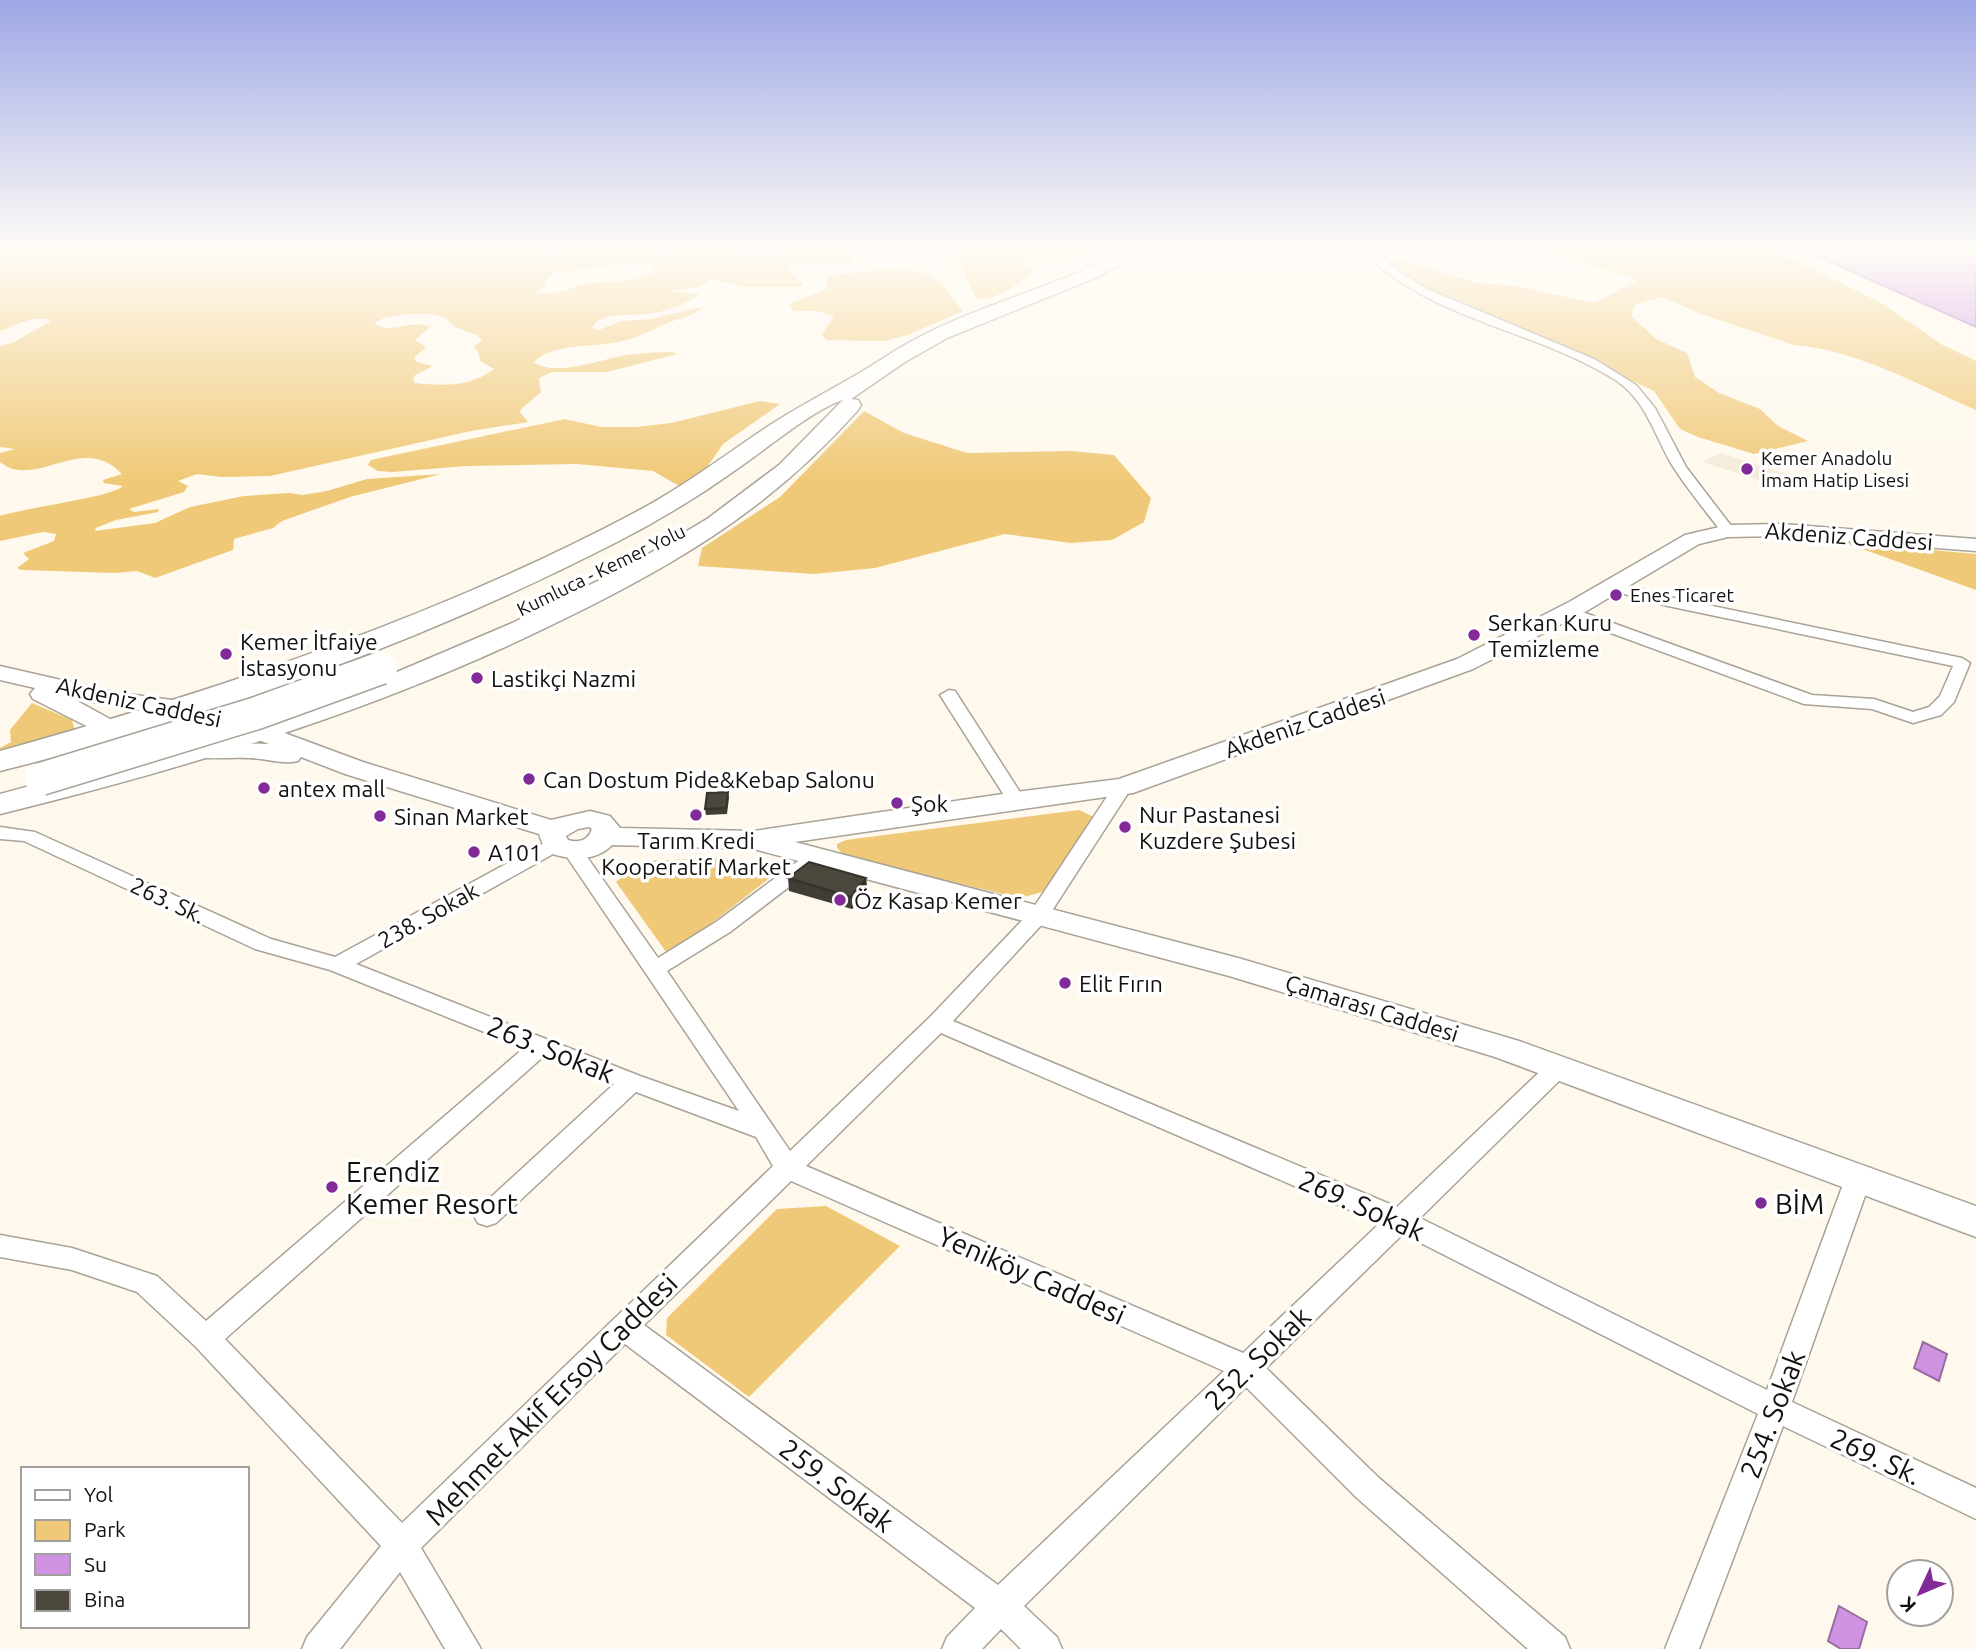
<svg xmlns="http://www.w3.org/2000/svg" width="1976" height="1649" font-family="Ubuntu,sans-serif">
	<rect width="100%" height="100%" fill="#fff9ed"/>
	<path fill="#f4ecd9" d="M1721,453l72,23 -19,9 -72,-23z"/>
	<path fill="#f0c978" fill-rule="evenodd" d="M0,249h551l-8,6 28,-6h89l-9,3 2,2 43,-5h53l-3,3c19,8 36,-1 55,-3 19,-2 39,0 57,0l-8,8 3,6 -57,1 -12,3 19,17 -3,3h-55l-35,-8 -11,8 -29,4 29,3c-10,9 -32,17 -46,19 -16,4 -53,-3 -61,15l7,2 22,-9 30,-2 51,-12c-8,10 -23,11 -34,16 -15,6 -30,15 -46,18 -25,7 -73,1 -88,22 26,14 66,-4 93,-8 15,-2 30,-3 45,-3l5,2 -70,18h-55l-13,6 2,14 -22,19 9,11 -57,9 -201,45 -48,1 -25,-3 -19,7 10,5 -4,6 -55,17 5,3 25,-3 -1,3 -42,8 -20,8 -1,3 60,-8 35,-16 54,-11 45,-3 14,2 24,-4 40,-12 74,-5 -91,23 -68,24 -9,7 -39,11 -1,11 -78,28 -18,-7 -22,2 -94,-3 -4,-2 12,-9 -6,-6 31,-12 2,-7 -13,-2 -43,9v-25c23,-8 113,-19 123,-30l-19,-3 -1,-3 19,-6c-39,-43 -87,17 -122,-12v-9l15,-4 -15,-2v-101l12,-3 39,-22c-16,-7 -35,4 -51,10zM632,262l16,2 8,5c-20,17 -47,10 -71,15 -18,4 -28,13 -49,8l11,-7 -2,-4 9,-8zM406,314h24l14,3 11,10 22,8 5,5 -8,7 5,6 1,8 14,8c-23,18 -51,17 -79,14l-2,-3 2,-5 18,-9 -16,-4 -3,-4 12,-11 -11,-7 15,-13c-17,-9 -39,9 -56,-4l10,-5z
		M943,249h161l-20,8 -65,5 15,10c-20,14 -33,27 -58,27l-14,-30z
		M1537,249h229l47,20 72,36 56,39 35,17v49c-58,-25 -118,-60 -182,-65l-93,-31 -39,-17 -26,7 -5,12 25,23 31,14 8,24 24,16 41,16 18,17 30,15 -54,13 -56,-17 -18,-8 -26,-38 -171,-80 -52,-17 -45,-34 18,1 74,22 38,3 79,17 43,-23z
		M888,269c47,2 47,5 75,42l-55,24 -24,6 -57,-1 -5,-5 12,-19 -18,-5h-22l-5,-7 37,-15 1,-13z
		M760,401l20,3 -57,40 -25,36 -17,7 -28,-16 -76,-7 -111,2 -74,6 -14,-1 -10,-6 3,-5 194,-41 36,8h35l35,-4z
		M864,411l40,22 63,20 104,-2 43,4 37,43 -7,24 -32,18 -41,3 -66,-9 -130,34 -61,6 -116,-8 4,-18 78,-51z
		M1843,542l133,12v36z
		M32,703l40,17 2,8 -7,6 -67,21v-7l11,-6 -1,-12z
		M1079,810l13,6v10l-42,64 -30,8 -175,-42 -8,-8v-4l9,-4z
		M717,858l63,12 -111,86 -53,-74 24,-21z
		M826,1206l74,40 -151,151 -83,-62 1,-17 110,-109z"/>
	<path fill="#d093e1" stroke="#976ca1" stroke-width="2" d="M1801,249h158l17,6v72z
		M1923,1342l24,12 -8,27 -25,-13z
		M1839,1606l28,16 -8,27h-18l-13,-8z"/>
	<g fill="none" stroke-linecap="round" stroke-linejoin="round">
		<g stroke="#a8a297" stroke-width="3">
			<path id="street" d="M1361,249h11l25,21 30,19 167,70 42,26 19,23 31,59 49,64 -2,3h-10c-17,-23 -36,-45 -51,-69 -17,-29 -26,-64 -55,-84 -81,-52 -188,-60 -256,-132z
				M1611,581l58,16 293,61 8,5 -16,39 -13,13 -28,8 -41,-14 -68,-5 -242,-89 -2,-3 8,-5 6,2 238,86 62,4 39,13 16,-5 11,-11 13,-30 -285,-60 -62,-17 -3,-3 3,-3z
				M949,690l6,1 70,109 -2,4 -7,2 -9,-6 -67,-105z
				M1123,781l9,6 -86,133 -93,101 444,186 153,-145 8,-2 8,2 4,6 -4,6 -146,144 347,172 78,-211 4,-7 9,-3 9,3 4,7 -79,223 184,86v31l-193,-93 -84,223h-34l93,-235 -355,-180 -137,134 113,110 186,159 5,12h-42l-171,-151 -111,-111 -222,219 33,31 5,12h-41l-20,-20 -19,20h-40l5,-12 28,-29 -350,-264 -204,204 60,101h-36l-45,-77 -60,77h-38l5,-12 74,-91 -185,-199 -59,-55 -65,-22 -72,-13v-22l72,13 85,28 49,45 318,-273 -194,-78 -75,-21 -231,-108 -24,-2v-12l35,5 236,107 64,18 213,-116h14l3,4 -3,4 -206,115 284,112 99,35 -176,-260 3,-4h14l78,111 58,-36 93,-69h14l3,4 -3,4 -93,71 -63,39 123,180 140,-134 102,-107 84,-127zM941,1033l439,190 -137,130 -437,-187zM544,1056l70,28 -136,125 -4,7 4,7 9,3 9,-3 140,-131 120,45 17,29 -371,357 -177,-184zM791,1181l433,190 -226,214 -354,-260z"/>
		</g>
		<g stroke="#a8a297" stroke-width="3">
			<path id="secondary" d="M1782,524l194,15v12l-194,-15 -54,1 -29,7 -114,68 -112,57 -340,124 -338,49 443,116 281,83 457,165v31l-481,-180 -266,-81 -475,-127 -142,-4c-17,18 -46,15 -67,6l-6,-17 -194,-60 -44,-17 -3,4c-16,4 -32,-3 -49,-3 -20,-1 -42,2 -61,-2l-4,-6 4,-6 9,-2 72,2 -42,-16 -4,-5 4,-5 9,-3 127,47 188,58 39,-9 20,5 10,12 134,3 262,-39 103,-13 338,-120 112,-57 116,-67 43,-10zM589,827l3,2c-4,12 -14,14 -24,11l-2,-4 12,-7z
				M0,666l113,26 81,11 9,3 4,5 -4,5 -9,3 -81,-13 -43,-9 69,38 4,5 -4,5 -9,3 -97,-49 -3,-5 5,-6 -35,-8z"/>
		</g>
		<g stroke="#a8a297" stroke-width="3">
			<path id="highway" d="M1126,249h20l-46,27 -153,62 -42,24 -54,37 7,1 3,5 -3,5c-85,96 -176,151 -290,207 -180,90 -373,149 -568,197v-20l139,-38 225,-70 146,-62 120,-59 77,-46 72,-54 64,-65c-26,7 -81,52 -106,69 -39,28 -79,52 -122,74 -191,98 -407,176 -615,228v-20c218,-61 434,-132 634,-238 48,-25 91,-58 136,-88 28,-18 57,-33 86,-50 20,-11 38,-25 58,-35 68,-37 145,-53 212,-91z"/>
		</g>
		<use href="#street" fill="#fff" fill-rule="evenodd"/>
		<use href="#secondary" fill="#fff" fill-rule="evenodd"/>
		<use href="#highway" fill="#fff" fill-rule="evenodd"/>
		<g stroke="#a8a297" stroke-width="35" stroke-linecap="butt">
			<path id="highway-bridge" d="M41,779l216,-66 124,-45"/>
		</g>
		<use href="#highway-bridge" stroke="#fff" stroke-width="32"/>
	</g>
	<path fill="#403d34" d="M728,792l1,6 -2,16 -21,1 -1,-6z
		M788,878h78l1,12 -15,19 -63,-18z"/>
	<path fill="#34322b" d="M866,878l1,12 -15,19 -1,-12z"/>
	<path fill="#4b473d" stroke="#34322b" stroke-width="2" d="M728,792l-2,16 -21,1 2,-16z
		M809,862l57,16 -15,19 -63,-19z"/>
	<linearGradient id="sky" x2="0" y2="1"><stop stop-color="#9ea7e5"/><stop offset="0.52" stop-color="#fffcf7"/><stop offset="1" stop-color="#fffcf7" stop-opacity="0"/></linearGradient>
	<rect width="1976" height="480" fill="url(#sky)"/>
	<g fill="#822b98" stroke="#fff" stroke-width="2.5">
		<circle cx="1747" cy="469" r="7"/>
		<circle cx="1616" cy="595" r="7"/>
		<circle cx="1474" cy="635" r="7"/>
		<circle cx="226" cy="654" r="7"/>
		<circle cx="477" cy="678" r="7"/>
		<circle cx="529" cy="779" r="7"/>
		<circle cx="264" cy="788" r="7"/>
		<circle cx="897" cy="803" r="7"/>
		<circle cx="696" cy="815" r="7"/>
		<circle cx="380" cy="816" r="7"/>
		<circle cx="1125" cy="827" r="7"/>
		<circle cx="474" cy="852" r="7"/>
		<circle cx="840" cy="900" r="7"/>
		<circle cx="1065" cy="983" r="7"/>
		<circle cx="332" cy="1187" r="7"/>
		<circle cx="1761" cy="1203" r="7"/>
	</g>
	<g text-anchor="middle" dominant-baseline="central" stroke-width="7" stroke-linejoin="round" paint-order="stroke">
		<g font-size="19" fill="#13110d" stroke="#fff" text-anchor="start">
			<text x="1761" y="458">Kemer Anadolu<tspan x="1761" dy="22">İmam Hatip Lisesi</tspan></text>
			<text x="1630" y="595">Enes Ticaret</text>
		</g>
		<g font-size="19" fill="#13110d" stroke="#fff">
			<text transform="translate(601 570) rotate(-26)">Kumluca - Kemer Yolu</text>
		</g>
		<g font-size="23" fill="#13110d" stroke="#fff">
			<text transform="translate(1849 536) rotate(4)">Akdeniz Caddesi</text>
			<text transform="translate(139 702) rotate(12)">Akdeniz Caddesi</text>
			<text transform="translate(1305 723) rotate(-19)">Akdeniz Caddesi</text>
			<text transform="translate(168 900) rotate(25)">263. Sk.</text>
			<text transform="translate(428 915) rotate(-29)">238. Sokak</text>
			<text transform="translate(1372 1008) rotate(17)">Çamarası Caddesi</text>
		</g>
		<g font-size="23" fill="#13110d" stroke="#fff" text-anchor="start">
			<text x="1488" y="622">Serkan Kuru<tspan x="1488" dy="26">Temizleme</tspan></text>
			<text x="240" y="641">Kemer İtfaiye<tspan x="240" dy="26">İstasyonu</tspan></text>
			<text x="491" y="678">Lastikçi Nazmi</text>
			<text x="543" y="779">Can Dostum Pide&amp;Kebap Salonu</text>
			<text x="278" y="788">antex mall</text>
			<text x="911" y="803">Şok</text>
			<text x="1139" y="814">Nur Pastanesi<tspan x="1139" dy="26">Kuzdere Şubesi</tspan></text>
			<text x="394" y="816">Sinan Market</text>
			<text x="696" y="840" text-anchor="middle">Tarım Kredi<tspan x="696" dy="26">Kooperatif Market</tspan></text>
			<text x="488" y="852">A101</text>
			<text x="854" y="900">Öz Kasap Kemer</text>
			<text x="1079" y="983">Elit Fırın</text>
		</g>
		<g font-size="28" fill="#13110d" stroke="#fff">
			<text transform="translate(551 1049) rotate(22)">263. Sokak</text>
			<text transform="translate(1362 1205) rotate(24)">269. Sokak</text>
			<text transform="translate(1032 1275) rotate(24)">Yeniköy Caddesi</text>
			<text transform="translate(1257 1358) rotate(-44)">252. Sokak</text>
			<text transform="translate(551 1399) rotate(-45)">Mehmet Akif Ersoy Caddesi</text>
			<text transform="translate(1772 1414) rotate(-69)">254. Sokak</text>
			<text transform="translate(1876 1456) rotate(25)">269. Sk.</text>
			<text transform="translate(837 1485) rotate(37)">259. Sokak</text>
		</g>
		<g font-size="28" fill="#13110d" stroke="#fff" text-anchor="start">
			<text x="346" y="1171">Erendiz<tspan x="346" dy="32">Kemer Resort</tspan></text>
			<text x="1775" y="1203">BİM</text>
		</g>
	</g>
	<rect x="21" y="1467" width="228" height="161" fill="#ffffff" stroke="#a1a09e" stroke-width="2"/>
	<rect x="35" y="1490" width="35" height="10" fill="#ffffff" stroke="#a1a09e" stroke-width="2"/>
	<text x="84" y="1502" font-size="21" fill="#13110d">Yol</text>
	<rect x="35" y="1520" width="35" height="21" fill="#f0c978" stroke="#a1a09e" stroke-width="2"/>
	<text x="84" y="1537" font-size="21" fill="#13110d">Park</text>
	<rect x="35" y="1554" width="35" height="21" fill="#d093e1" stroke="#a1a09e" stroke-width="2"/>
	<text x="84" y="1572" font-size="21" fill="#13110d">Su</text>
	<rect x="35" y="1590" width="35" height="21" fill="#4b473d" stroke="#a1a09e" stroke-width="2"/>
	<text x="84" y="1607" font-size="21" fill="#13110d">Bina</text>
	<g transform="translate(1920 1593) rotate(226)"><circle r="33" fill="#ffffff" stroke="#a1a09e" stroke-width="2"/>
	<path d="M0-5L12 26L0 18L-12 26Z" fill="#822b98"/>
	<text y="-10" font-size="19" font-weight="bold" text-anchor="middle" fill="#13110d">K</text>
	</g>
</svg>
